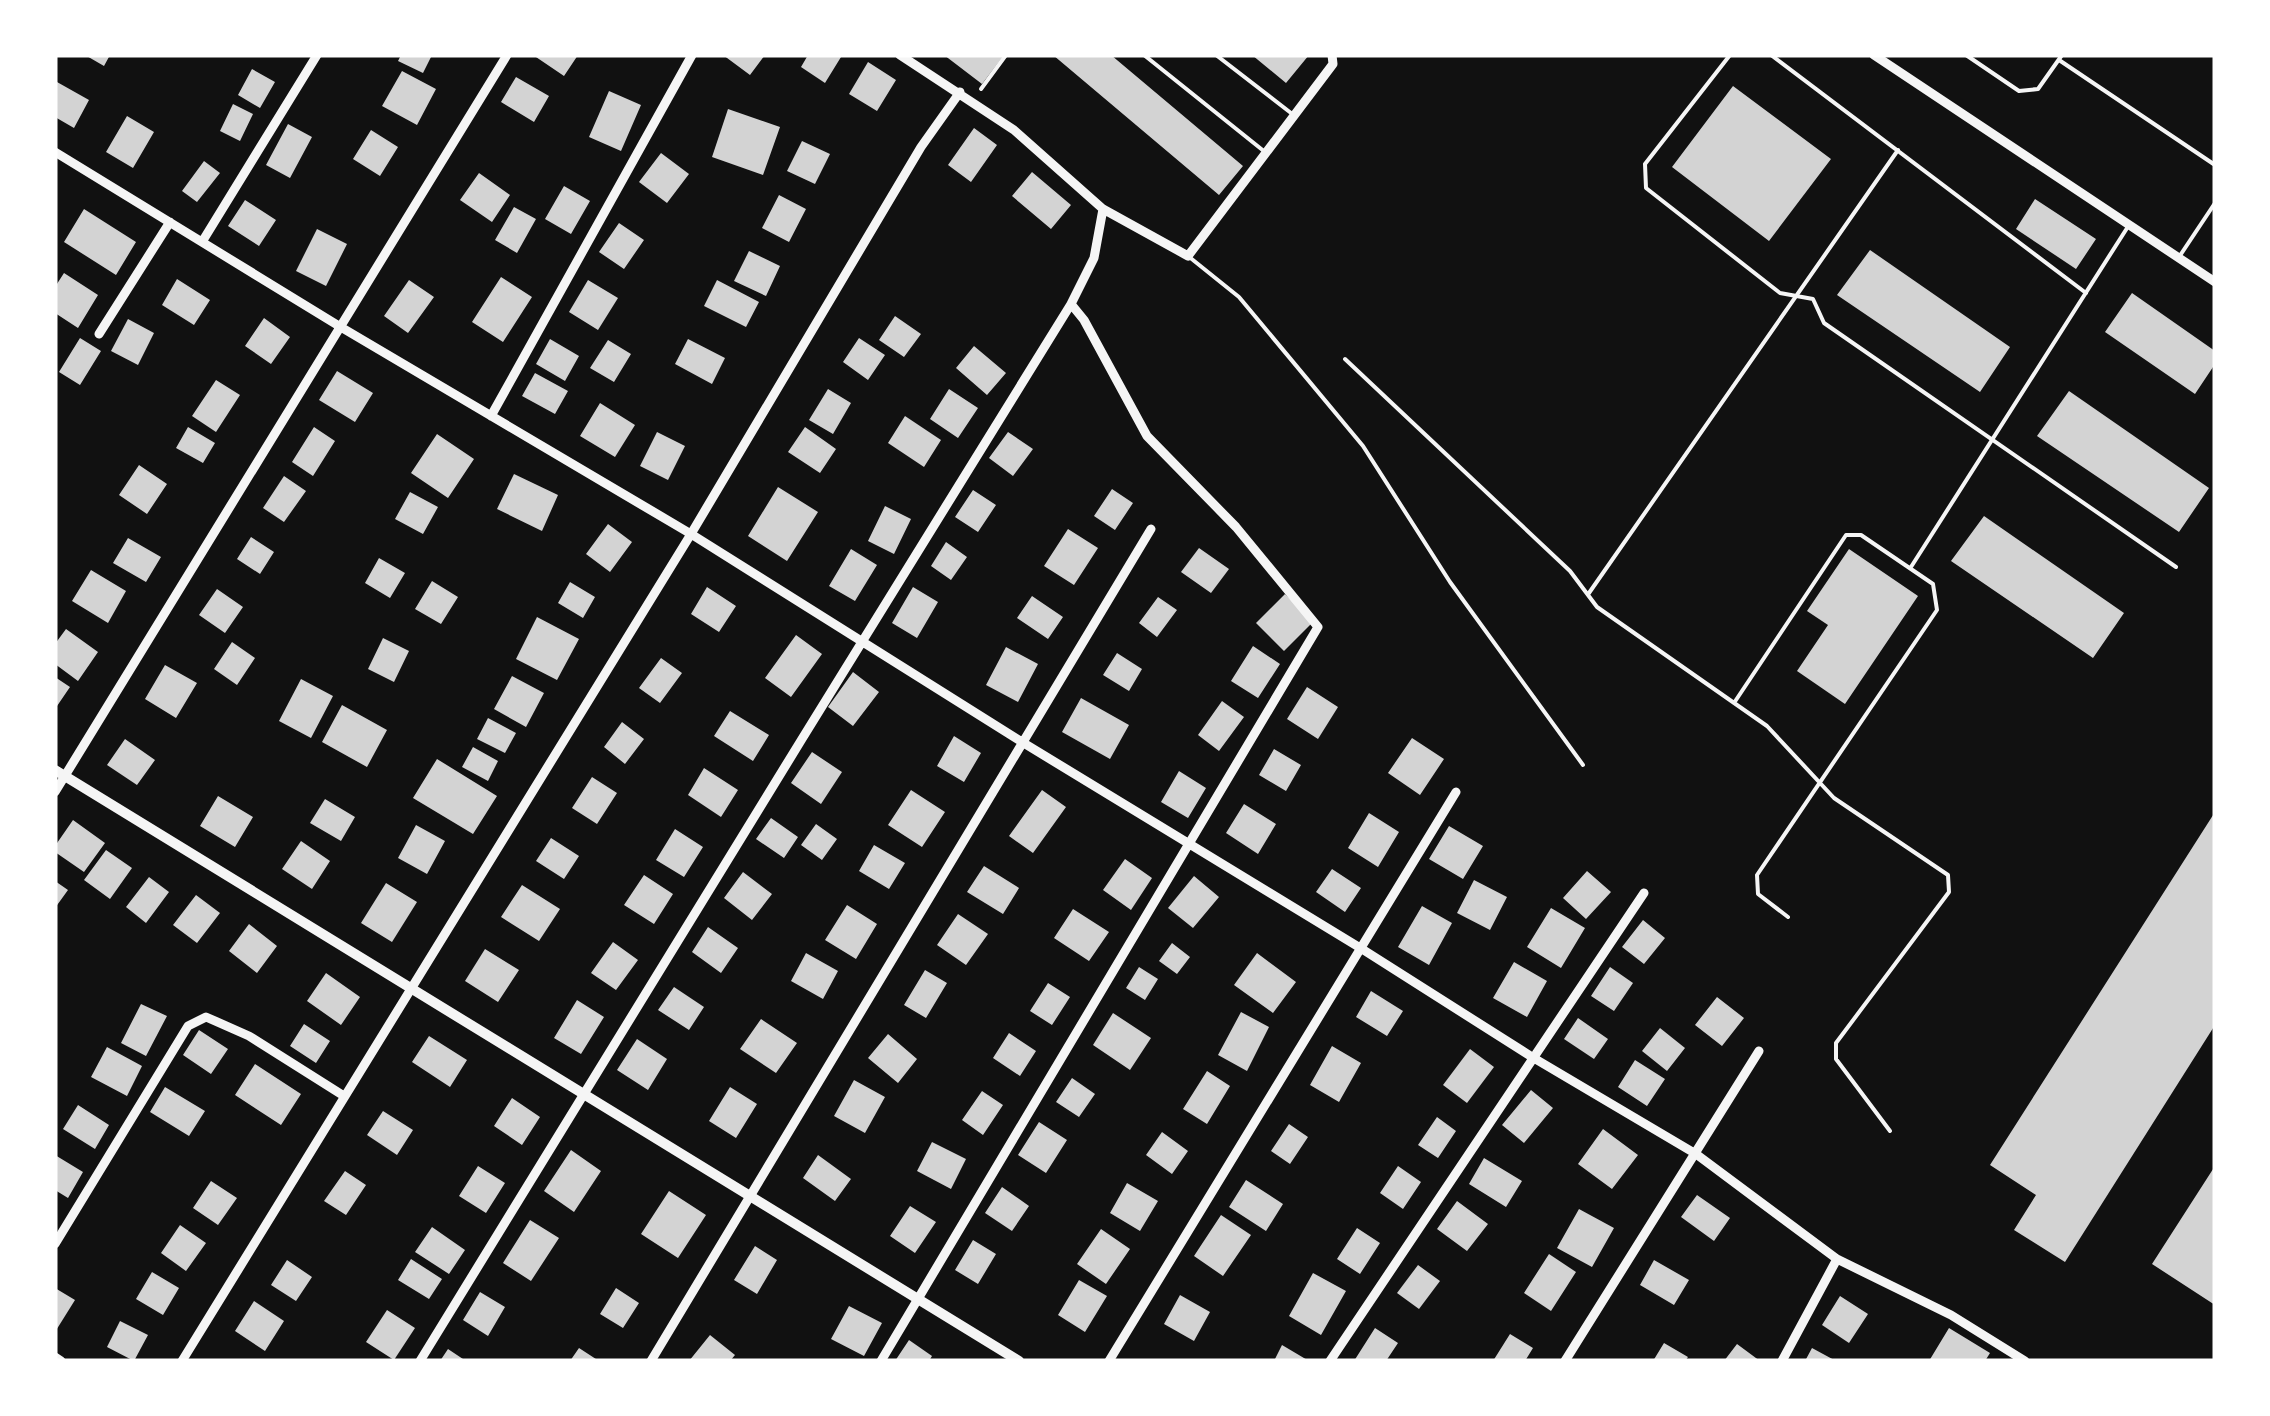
<svg xmlns="http://www.w3.org/2000/svg" width="2270" height="1416" font-family="'IBM Plex Serif',serif">
	<rect width="100%" height="100%" fill="#111"/>
	<path fill="#d3d3d3" d="M85,55h25l-6,11z
		M401,55h31l-9,18 -25,-12z
		M533,55h45l-14,21z
		M723,55h42l-15,20z
		M808,55h31l2,2 -16,26 -24,-16z
		M944,55h60l-22,29z
		M1053,55h58l132,111 -24,29z
		M1252,55h57l-23,28z
		M868,62l28,18 -19,31 -28,-17z
		M252,69l23,13 -15,26 -22,-13z
		M402,71l34,18 -19,36 -35,-19z
		M516,77l33,19 -15,26 -33,-20z
		M57,82l32,18 -15,28 -19,-11z
		M1733,86l98,73 -62,82 -97,-74z
		M609,91l32,14 -20,46 -32,-14z
		M233,104l20,10 -13,27 -20,-10z
		M728,109l52,18 -17,48 -51,-18z
		M127,116l27,16 -21,36 -27,-16z
		M288,124l24,13 -22,41 -24,-13z
		M974,128l23,17 -26,37 -23,-17z
		M371,130l27,17 -18,29 -27,-17z
		M802,141l28,13 -15,30 -28,-13z
		M661,153l28,21 -22,29 -28,-21z
		M204,161l16,12 -23,29 -15,-11z
		M1032,172l39,33 -20,24 -39,-33z
		M479,173l31,22 -18,27 -32,-22z
		M564,186l26,15 -19,33 -26,-15z
		M779,195l27,14 -17,33 -27,-14z
		M2035,199l61,40 -20,30 -60,-40z
		M245,200l31,20 -17,26 -31,-20z
		M514,207l22,12 -19,34 -22,-13z
		M84,209l52,33 -20,33 -52,-33z
		M619,223l25,17 -20,29 -25,-17z
		M317,229l30,15 -21,42 -30,-15z
		M1870,250l140,97 -30,45 -143,-97z
		M749,251l31,15 -14,30 -32,-15z
		M64,273l34,22 -20,33 -23,-15v-26z
		M501,277l31,20 -29,45 -31,-20z
		M177,279l33,21 -16,25 -32,-20z
		M409,280l25,17 -26,36 -24,-17z
		M588,280l30,18 -20,32 -29,-18z
		M717,280l42,22 -13,25 -42,-21z
		M2132,293l83,58v13l-20,30 -90,-62z
		M895,316l26,18 -17,23 -25,-17z
		M264,318l26,19 -19,27 -26,-18z
		M128,319l26,14 -16,32 -27,-14z
		M80,338l21,13 -21,34 -21,-13z
		M859,338l26,17 -17,25 -25,-18z
		M550,339l29,17 -14,25 -29,-17z
		M688,339l37,19 -13,26 -37,-20z
		M608,340l23,14 -17,28 -24,-14z
		M974,346l32,27 -19,22 -31,-27z
		M337,371l36,22 -18,29 -36,-22z
		M535,373l33,18 -13,23 -33,-18z
		M216,380l24,15 -24,37 -24,-16z
		M828,389l23,14 -18,31 -24,-14z
		M949,389l29,19 -20,30 -28,-19z
		M2069,391l140,97 -30,44 -142,-96z
		M600,403l35,22 -20,32 -35,-21z
		M905,416l36,24 -17,27 -36,-24z
		M188,427l27,16 -12,20 -27,-15z
		M314,427l21,14 -22,35 -21,-14z
		M805,427l31,22 -16,24 -32,-21z
		M657,432l28,14 -17,34 -28,-14z
		M1008,432l25,17 -20,27 -24,-18z
		M437,434l37,25 -26,39 -37,-25z
		M139,465l28,19 -20,30 -28,-19z
		M514,474l44,21 -16,36 -45,-22z
		M284,476l22,15 -22,31 -21,-14z
		M778,487l40,25 -31,49 -39,-25z
		M1112,489l21,14 -18,27 -21,-14z
		M973,490l23,15 -18,27 -23,-15z
		M410,492l28,15 -15,27 -28,-15z
		M885,506l26,13 -17,35 -26,-13z
		M1984,516l140,97 -31,45 -142,-97z
		M608,524l24,18 -22,30 -24,-18z
		M1068,529l30,19 -24,37 -30,-19z
		M251,537l23,15 -14,22 -23,-15z
		M128,538l33,19 -15,25 -33,-19z
		M946,542l21,15 -16,23 -20,-14z
		M1199,548l30,21 -18,24 -30,-21z
		M851,549l26,16 -22,36 -26,-15z
		M1849,549l69,47 -73,108 -48,-33 31,-46 -21,-14z
		M379,558l26,15 -15,25 -25,-15z
		M91,570l35,21 -18,32 -36,-22z
		M432,581l26,16 -17,27 -26,-15z
		M570,582l25,15 -12,21 -25,-15z
		M707,587l29,19 -17,26 -28,-18z
		M913,587l25,15 -21,36 -25,-15z
		M217,589l26,18 -18,26 -26,-18z
		M1285,594l28,28 -29,29 -28,-28z
		M1032,596l31,21 -15,22 -31,-21z
		M1158,597l19,13 -20,27 -18,-14z
		M537,617l42,22 -22,41 -41,-21z
		M66,629l32,23 -20,29 -23,-17v-20z
		M796,635l26,19 -31,43 -26,-19z
		M383,638l26,13 -15,31 -26,-13z
		M232,642l23,16 -18,27 -23,-16z
		M1253,646l27,18 -22,34 -27,-17z
		M1006,647l32,17 -20,38 -32,-17z
		M1117,653l25,16 -13,22 -26,-16z
		M661,658l21,15 -22,30 -21,-15z
		M165,665l32,18 -21,35 -31,-19z
		M853,672l26,20 -26,34 -25,-19z
		M512,676l32,17 -18,34 -32,-18z
		M55,677l15,10 -15,22z
		M301,679l32,17 -22,42 -32,-17z
		M1307,687l31,20 -20,32 -31,-20z
		M1081,698l48,27 -19,34 -48,-27z
		M1222,701l22,16 -25,34 -21,-16z
		M342,705l45,25 -20,37 -45,-25z
		M730,711l39,24 -16,26 -39,-25z
		M488,718l28,15 -11,20 -28,-14z
		M622,722l22,17 -19,25 -21,-17z
		M954,736l27,17 -17,29 -27,-16z
		M1412,738l32,21 -24,36 -32,-22z
		M125,739l30,21 -18,25 -30,-20z
		M473,747l25,14 -10,20 -26,-14z
		M1274,749l27,16 -15,26 -27,-16z
		M812,752l30,20 -21,32 -30,-21z
		M437,759l60,37 -24,38 -60,-36z
		M704,768l34,22 -17,27 -33,-22z
		M1179,771l27,17 -18,30 -27,-16z
		M592,777l25,16 -20,31 -25,-16z
		M911,790l34,22 -23,35 -34,-22z
		M1042,790l24,17 -33,46 -24,-17z
		M218,796l35,21 -18,30 -35,-21z
		M325,799l30,18 -14,24 -31,-18z
		M1244,804l32,20 -18,30 -32,-21z
		M2215,812v213l-150,237 -51,-32 22,-35 -46,-30z
		M1369,813l30,19 -21,35 -30,-19z
		M771,818l27,19 -14,21 -28,-19z
		M73,820l32,23 -21,29 -29,-20v-6z
		M816,824l21,15 -15,21 -21,-15z
		M416,825l29,16 -18,33 -29,-16z
		M1449,826l34,20 -20,33 -34,-20z
		M675,829l28,18 -19,30 -28,-17z
		M551,838l28,18 -15,23 -28,-18z
		M301,841l29,20 -18,28 -30,-20z
		M874,845l31,18 -16,26 -30,-18z
		M106,850l26,18 -22,31 -26,-19z
		M1125,859l27,19 -21,32 -28,-20z
		M984,866l35,22 -16,26 -36,-22z
		M1332,869l29,19 -16,24 -29,-20z
		M1587,871l24,21 -25,27 -23,-21z
		M743,872l29,22 -20,26 -28,-22z
		M644,875l29,19 -19,30 -30,-19z
		M1194,876l25,21 -26,31 -25,-20z
		M149,877l20,15 -23,31 -20,-16z
		M1474,880l33,17 -17,33 -33,-17z
		M55,881l13,9 -13,18z
		M386,883l31,19 -25,40 -31,-19z
		M522,885l38,24 -21,32 -38,-24z
		M196,895l24,18 -23,30 -24,-18z
		M847,905l30,19 -21,35 -31,-19z
		M1422,906l30,17 -23,42 -31,-18z
		M1551,908l34,20 -24,40 -34,-21z
		M1073,909l36,23 -20,29 -35,-23z
		M958,914l30,20 -22,31 -29,-20z
		M1643,920l22,18 -21,26 -22,-17z
		M249,924l28,22 -20,27 -28,-22z
		M708,927l30,21 -17,25 -29,-21z
		M613,942l25,18 -22,30 -25,-17z
		M1172,943l18,14 -13,17 -18,-13z
		M485,949l34,21 -21,32 -33,-21z
		M806,953l32,18 -15,28 -32,-18z
		M1257,953l39,29 -23,31 -39,-28z
		M1514,962l33,19 -20,36 -34,-19z
		M1139,967l19,12 -13,21 -19,-12z
		M1610,967l23,16 -19,28 -23,-15z
		M925,970l22,13 -21,35 -22,-13z
		M326,973l34,24 -19,28 -34,-24z
		M1048,983l22,14 -18,28 -22,-14z
		M674,987l30,20 -15,23 -31,-20z
		M1371,991l32,20 -16,25 -31,-19z
		M1717,997l27,21 -22,28 -27,-21z
		M577,1000l27,17 -23,37 -27,-16z
		M141,1004l26,12 -21,40 -25,-13z
		M1241,1012l28,15 -22,44 -29,-16z
		M1113,1013l38,25 -21,32 -37,-25z
		M1578,1018l30,21 -14,20 -30,-20z
		M761,1019l36,24 -21,30 -36,-24z
		M304,1024l26,17 -14,22 -26,-17z
		M1660,1028l25,20 -18,23 -25,-20z
		M199,1030l29,19 -17,25 -28,-19z
		M1009,1033l27,18 -16,25 -27,-18z
		M888,1034l29,25 -19,24 -30,-25z
		M429,1036l38,24 -17,27 -38,-25z
		M637,1039l30,20 -19,31 -31,-20z
		M1332,1046l29,17 -22,39 -29,-17z
		M107,1047l35,19 -15,30 -36,-19z
		M1470,1049l24,18 -27,36 -24,-18z
		M1635,1060l30,19 -18,27 -29,-19z
		M255,1064l46,30 -20,31 -46,-30z
		M1207,1071l23,15 -23,38 -24,-15z
		M1072,1078l23,16 -16,23 -23,-15z
		M854,1080l31,17 -20,36 -31,-17z
		M165,1087l40,24 -16,25 -39,-24z
		M730,1087l27,17 -21,34 -27,-17z
		M1531,1090l22,18 -29,35 -22,-18z
		M982,1091l21,14 -20,30 -21,-15z
		M512,1098l28,19 -18,28 -28,-19z
		M78,1105l31,20 -14,24 -32,-20z
		M383,1111l30,19 -16,25 -30,-20z
		M1437,1117l19,14 -18,27 -20,-13z
		M1039,1122l28,18 -21,33 -28,-18z
		M1289,1124l19,13 -18,27 -19,-13z
		M1603,1129l35,26 -26,34 -34,-25z
		M1162,1132l26,19 -16,23 -26,-19z
		M932,1142l34,17 -15,30 -34,-18z
		M571,1150l30,21 -27,41 -30,-21z
		M55,1155l28,17 -15,26 -13,-8z
		M818,1155l33,24 -16,22 -32,-23z
		M1484,1158l38,23 -16,26 -37,-23z
		M478,1166l27,17 -19,30 -27,-17z
		M1398,1166l23,16 -18,27 -23,-16z
		M2215,1166v139l-63,-41z
		M345,1171l21,14 -20,30 -22,-14z
		M1246,1180l37,24 -17,27 -37,-24z
		M211,1181l26,17 -19,27 -25,-17z
		M1127,1183l31,18 -18,30 -30,-18z
		M1002,1187l27,19 -17,25 -27,-18z
		M669,1191l37,24 -28,43 -37,-24z
		M1697,1195l33,23 -16,23 -33,-24z
		M1457,1201l31,23 -21,27 -30,-22z
		M910,1206l26,16 -21,31 -25,-17z
		M1579,1209l35,19 -22,39 -35,-19z
		M1221,1215l30,20 -28,41 -29,-20z
		M530,1220l29,18 -28,43 -28,-18z
		M180,1225l26,18 -20,28 -25,-18z
		M432,1227l33,23 -16,24 -34,-22z
		M1357,1228l23,15 -20,31 -23,-15z
		M1101,1229l29,20 -24,35 -29,-20z
		M973,1240l23,14 -18,30 -23,-14z
		M755,1246l22,14 -20,34 -23,-14z
		M1549,1254l27,18 -25,39 -27,-18z
		M411,1259l31,20 -13,20 -31,-19z
		M287,1260l25,17 -16,24 -25,-16z
		M1654,1260l35,20 -15,25 -34,-20z
		M1418,1265l22,16 -21,28 -22,-16z
		M152,1272l27,16 -16,27 -27,-16z
		M1313,1273l33,18 -25,44 -32,-19z
		M1079,1280l28,16 -22,36 -27,-17z
		M55,1288l20,12 -20,32z
		M616,1288l23,15 -16,25 -23,-14z
		M480,1292l25,15 -17,29 -25,-16z
		M1180,1295l30,17 -16,29 -30,-17z
		M1840,1296l28,18 -19,29 -27,-18z
		M254,1301l30,20 -19,30 -30,-20z
		M849,1306l33,17 -18,33 -33,-17z
		M387,1310l28,18 -21,32 -28,-18z
		M120,1321l28,14 -14,26 -27,-14z
		M1375,1328l23,15 -12,18h-32z
		M1949,1328l41,25 -5,8h-56z
		M1510,1334l23,14 -8,13h-32z
		M710,1335l25,20 -5,6h-41z
		M909,1340l23,16 -3,5h-34z
		M1664,1343l24,14 -3,4h-32z
		M1737,1344l23,17h-36z
		M1282,1345l27,16h-35z
		M579,1348l20,13h-29z
		M1812,1348l24,13h-31z
		M448,1349l18,12h-26z"/>
	<g fill="none" stroke-linecap="round" stroke-linejoin="round">
		<path stroke="#f5f5f5" stroke-width="4" d="M981,89l25,-34"/>
		<path stroke="#f5f5f5" stroke-width="4" d="M1144,55l121,97
			M1216,55l75,58
			M1730,55l-85,109 1,24 134,105 33,6 11,24 352,244
			M1771,55l315,238
			M1966,55l53,36 19,-2 24,-34
			M2059,60l156,105
			M1188,256l51,41 124,149 87,136 133,183
			M2179,257l36,-54
			M1345,359l225,212 27,36 170,119 67,72 114,77 1,17 -113,151v16l54,72
			M1911,567l218,-342
			M1589,593l309,-443
			M1734,703l112,-168h15l72,49 4,26 -180,265 1,19 30,23"/>
		<path stroke="#f5f5f5" stroke-width="9" d="M900,55l114,75 89,79 85,47 145,-192 -1,-9
			M1874,55l341,227
			M55,152l284,174 352,208 331,208 340,207 170,108 164,97 141,105 114,56 74,46
			M202,242l115,-187
			M99,334l71,-112
			M491,416l201,-361
			M55,792l452,-737
			M55,1244l133,-218 18,-9 43,19 95,60
			M55,1357l6,4
			M182,1361l509,-827 230,-387 39,-55
			M420,1361c217,-352 432,-706 651,-1057
			M651,1361l500,-832
			M881,1361l437,-734 -82,-100 -89,-91 -63,-116 -13,-16 23,-46 9,-49
			M1109,1361l347,-569
			M1330,1361l314,-468
			M1565,1361l194,-310
			M1782,1361l55,-102"/>
		<path stroke="#f5f5f5" stroke-width="10" d="M55,770l964,591"/>
	</g>
	<rect width="2270" height="1416" fill="none" stroke="#ffffff" stroke-width="115"/>
</svg>
